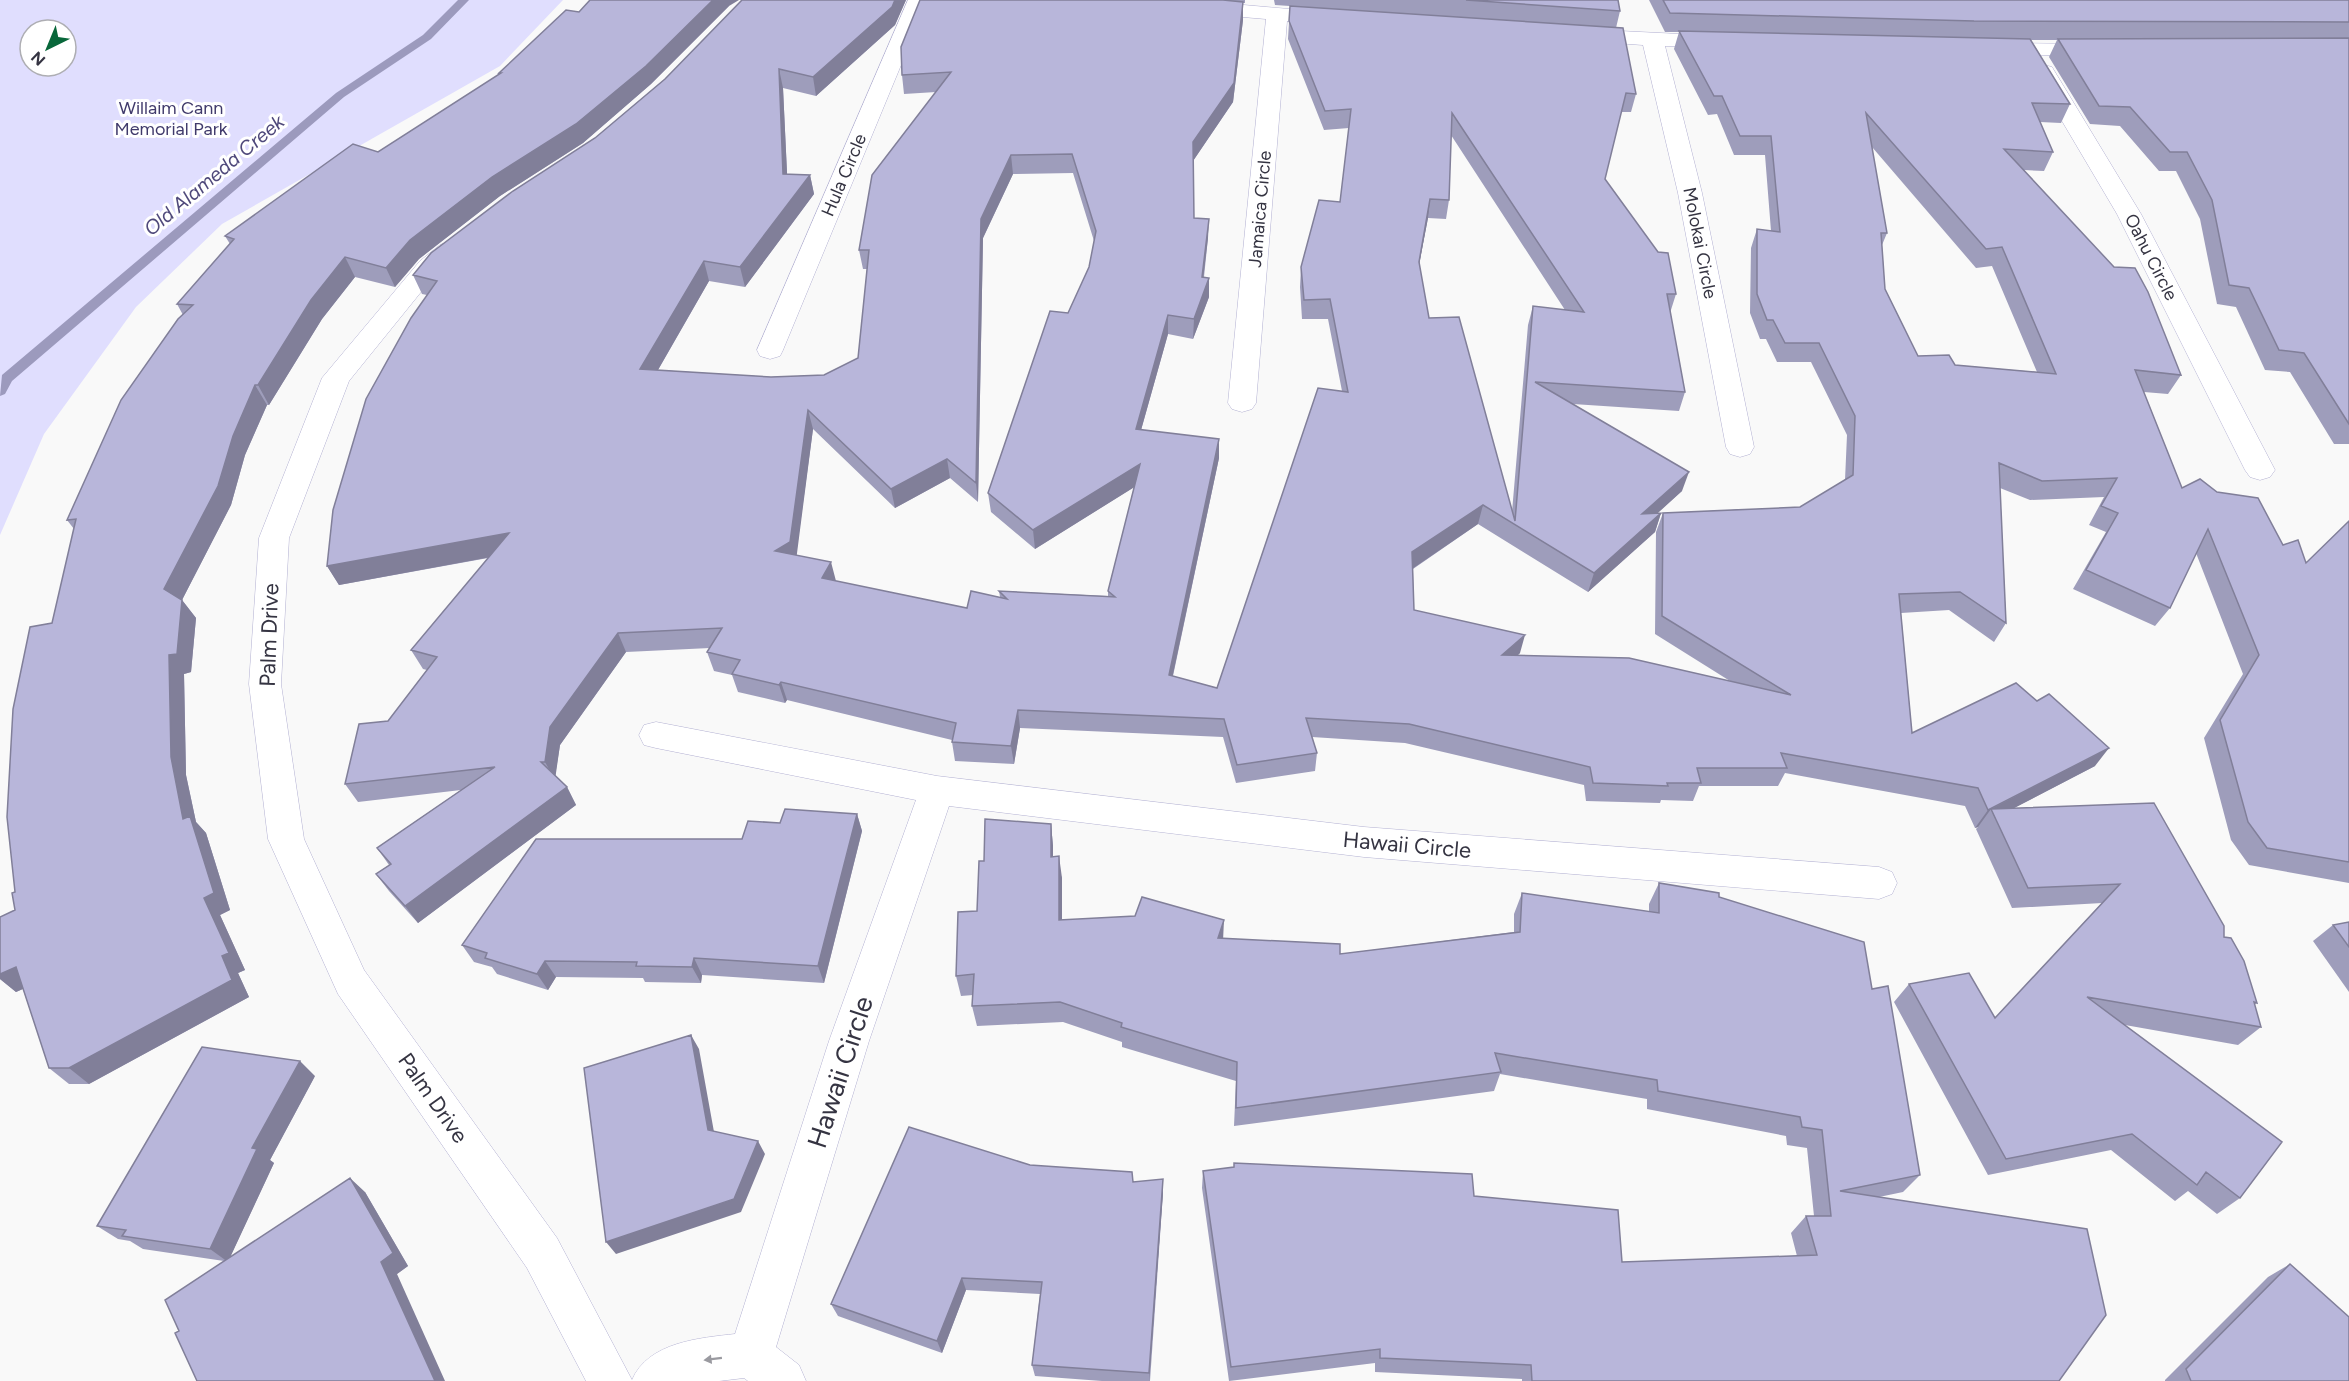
<svg xmlns="http://www.w3.org/2000/svg" width="2349" height="1381" font-family="Figtree,sans-serif">
	<rect width="100%" height="100%" fill="#f9f9f9"/>
	<path fill="#e0defe" fill-rule="evenodd" d="M0,0h563l-63,66 -278,158 -86,83 -92,127 -44,101zM30,30h36v36h-36z"/>
	<g fill="none" stroke-linecap="round" stroke-linejoin="round">
		<path fill="#9c9abd" fill-rule="evenodd" d="M458,0h11l-38,39 -87,58 -332,284 -7,13 -5,2 2,-21 334,-282 87,-58z"/>
		<g stroke="#b2b0d2" stroke-width="1">
			<path id="minor" d="M908,0h20l-145,350 -3,6 -10,3 -10,-3 -3,-6z
				M1104,0h83l147,13 7,2 4,4 -4,4 -7,2 -47,-4 -31,382 -4,6 -10,3 -10,-3 -4,-6 38,-384 -152,-13 -7,-2z
				M1580,29l140,7 8,1 3,5 -3,5 -8,1 -55,-2 37,147 52,254 -4,7 -10,3 -10,-3 -4,-7 -48,-254 -35,-148 -71,-5 -3,-5 3,-5z
				M1994,43l104,1 8,1 3,5 -3,5 -8,1 -112,-2 -3,-5 3,-5z
				M2044,65l8,2 3,5 86,142 134,256 -5,7 -10,3 -10,-3 -5,-7 -128,-256 -84,-142 3,-5z
				M449,242l9,3 4,5 -24,21 -89,110 -60,157 -8,146 23,155 60,131 193,268 75,142c16,-38 68,-42 103,-46l94,-293 87,-241 -260,-52 -12,-3 -5,-10 5,-10 12,-3 281,54 427,51 515,40 13,5 5,11 -5,11 -13,5 -515,-42 -415,-51 -80,235 -93,306 23,18 7,16h-58l-4,-3 -25,3h-133l-59,-113 -189,-274 -70,-155 -19,-155 10,-146 63,-160 98,-117 20,-16z"/>
		</g>
		<use href="#minor" fill="#fff" fill-rule="evenodd"/>
	</g>
	<path fill="#9e9dbb" fill-rule="evenodd" d="M742,0h164l-11,25 -79,71 -33,-8 4,86 23,1 4,19 -69,93 -36,-6 -51,89 113,7 53,-2 34,-17 9,-89h-4l-4,-19 77,-158 -32,2 -2,-19 18,-75h325v3h-2v17l-10,82 -40,59 1,57 14,20 -4,39 5,1v19l-16,42 -25,-5 -27,96 78,28 -46,218 44,12 125,-297 -14,-72h-26l-2,-32 1,-20 39,-65 9,-74 -25,2 -36,-91 2,-33 74,5 -89,-6 -1,-5h344l2,11 -4,17 20,66 -5,18h-10l-16,67 71,115 -6,19 15,79 -6,19 -106,-7 109,87 -25,22h4l-6,19 -67,60 -110,-68 -65,45 1,41 106,43 -2,2 212,26 -75,-47 1,-102 7,-19 137,-6 45,-27 2,-45 -36,-73h-34l-11,-23h-6l-10,-26 1,-65 6,-19 14,2 -6,-76h-31l-17,-41 -9,1 -34,-66 5,-17h-14l-16,-32h700v444h-15l-44,-72 -25,-2 -29,-63 -19,-3 -17,-85 -24,-48h-17l-39,-45 -30,-2 -41,-67 8,-17h-26l39,64 -9,19 -21,-1 13,30 -9,19 -20,-1 157,205 -13,19 -24,-2 38,96 101,57 23,18 43,-42v362l-100,-18 -18,-25 -27,-102 39,-64 -47,-121 -26,55 -15,18 -82,-37 33,-57 -17,-7 15,-28 -74,3 -30,-12 6,135 -12,19 -45,-32 -48,3 11,120 183,33 -81,42 210,129 33,66 -3,2 7,22 -23,18 -113,-20 115,173 -23,16 -29,-23 -13,10 -64,-51 -123,25 -94,-173 15,-18 86,34 107,-115 -90,5 -36,-79 2,-2 -3,1 -10,-22 -180,-33 -7,13h-79l-6,15 -32,-1 -1,3 -74,-2 -2,-16 -179,-42 -93,-6 5,16 -2,18 -79,12 -13,-46 -203,-9 -6,36 -59,-3 -3,-19v-2l-165,-40 -2,3 -47,-11 -6,-17 -18,-4 -7,-19 3,-4 -84,4 -66,93 -5,31 12,11 9,18 -158,118 -29,-32 -13,-17 13,-9 -12,-17 84,-58 -103,12 -13,-18 43,-63 39,-51 -4,-1 -12,-19 77,-92 -149,27 -12,-19 100,-271 -5,-1 -9,-19 182,-137 70,-59zM1451,135l114,175 -32,-4 -5,19 -16,187 -83,-194 -10,-54 9,-46 18,1 3,-19zM1872,147l104,121 16,-2 45,106 -82,-7 -37,-9 -33,-67 -3,-44 5,-12zM1073,173l21,68 -5,26 -101,226 3,19 44,37 99,-62 -26,104v5l-109,-5 1,6 -33,11 -132,-27 -39,-26 17,-126 82,79 55,-30 28,24 5,-264 30,-64z
		M729,6l-78,78 -68,59 -83,53 -81,63 -24,28 -40,-10 -33,42 -53,86h-2l-22,50 -14,50 -49,95 14,18 -5,54 -7,2 2,101 10,47 10,11 24,77 -10,5 25,55 -7,3 11,24 -160,87h-20l-20,-16 -26,-79 -7,3 -16,-13v-62l15,-7v-18l37,-269 22,-94 -7,-9 116,-205 -6,-11 53,-60 -5,-8 153,-84 122,-78 -1,-1 80,-61z
		M857,814l5,17 -38,152 -122,-8 -1,8 -56,-1 -2,-4 -87,-1 -8,13 -51,-16 -5,-7 -18,-5 -12,-17 280,-106 38,-16z
		M1051,824l2,22v11l9,21v42l161,18 117,16 174,-22v-18l8,-21 127,19v-8l10,-21 60,14 153,92 48,186 -17,17 -24,5 180,184h-537v-2l-147,-7v-9l-146,18 -27,-193 1,-17 271,25 148,66 175,-6 -6,-23 15,-17h8l-7,-68 -20,-3 -1,-9 -139,-27v-10l-147,-25 -6,17 -260,35 2,-45 -114,-34v-5l-59,-20 -86,4 -5,-20 1,-11 -12,1 -5,-20 21,-65 7,-50z
		M2349,922v70l-36,-51 20,-16z
		M315,1076l-45,84 4,3 -44,94 135,-65 43,74 -11,8 -218,57 45,-70 -81,-12 -13,-8 -12,-2 -21,-13z
		M1030,1165l103,17 30,11 -13,188h-48l-67,-5 -3,-11 8,-71 -74,-4 -24,63 -104,-37 -7,-12z
		M2290,1264l59,117h-184v-1l103,-103z"/>
	<path fill="#817f99" d="M713,0h26l-10,6 -78,78 -68,59 -83,53 -81,63 -24,28 -9,-19 24,-28z
		M895,0h11l-11,25 -79,71 -3,-19z
		M1243,2v18l-10,82 -40,59v-19z
		M779,69l4,19 5,105 -5,-19z
		M1011,155l2,19 -30,64 -5,264 -2,-19 5,-264z
		M810,175l4,19 -69,93 -5,-20z
		M1430,199l-2,19 -12,63 3,-19z
		M1209,219l-1,19 -7,58 1,-19z
		M345,257l10,20 -33,42 -53,86 -11,-20 53,-85z
		M704,261l5,20 -62,108 -7,-20z
		M1209,278v19l-16,42 1,-20z
		M1168,315v19l-32,114v-19z
		M255,385l12,20 -22,50 -14,50 -49,95 14,18 -5,54 -7,2 2,101 10,47 10,11 24,77 -10,5 25,55 -7,3 11,24 -160,87 -20,-16 153,-112 -18,-58 -21,-79 -12,-62 -7,-168z
		M808,410l5,19 -17,132 -21,-10z
		M1219,439v19l-50,235v-18z
		M947,459l3,19 -55,30 -4,-19z
		M1140,464l1,19 -106,66 -2,-19z
		M1689,472l-7,19 -46,42 6,-19z
		M1483,505l-5,19 -69,47 3,-19z
		M1661,513l-6,19 -67,60 6,-19z
		M509,533l9,19 -179,33 -12,-19z
		M831,562l5,19 -14,-3z
		M618,633l8,19 -66,93 -5,35 -10,-18 5,-35z
		M1525,635l-5,18 -23,21 5,-19z
		M781,682l6,18 -2,3 -6,-18z
		M1018,710l2,18 -6,36 -3,-18z
		M2109,748l-14,18 -100,52 -4,-9z
		M567,787l9,18 -158,118 -13,-17z
		M1991,809l-13,18 -3,1 13,-18z
		M857,814l5,17 -38,152 -6,-17z
		M1051,824l2,22v32l-2,-21z
		M1059,856l3,22v63l-3,-21z
		M1224,920l-1,21 -5,-3z
		M694,958l8,17 -1,8 -9,-16z
		M545,961l11,16 -8,13 -11,-16z
		M16,967l20,16 -20,9 -16,-13v-5z
		M691,1035l8,14 17,94 -8,-13z
		M300,1061l15,15 -45,84 4,3 -46,99 -18,-13 42,-101z
		M758,1141l7,13 -24,58 -125,42 -10,-12z
		M350,1178l15,14 43,74 -11,8 48,107h-10l-54,-119z
		M1163,1179v14l-14,188v-8z
		M962,1278l4,12 -24,63 -5,-12z"/>
	<path fill="#b8b6da" stroke="#817f99" stroke-width="1.5" fill-rule="evenodd" d="M590,0h123l-67,66 -70,58 -84,53 -82,63 -24,28 -41,-11 -34,43 -53,85h-3l-22,51 -15,50 -54,103 18,11 -5,54 -8,1 2,102 12,62 7,-3 24,77 -10,5 25,55 -7,3 10,24 -163,88h-20l-33,-101 -16,7v-57l15,-7 -3,-17 3,-1 -8,-75 6,-108 17,-82 22,-4 24,-104 -9,1 54,-120 57,-81 15,-14 -16,-1 57,-65 -9,-3 128,-92 25,8 123,-79h-2l67,-63 13,2z
		M742,0h153l-3,7 -79,70 -34,-8 4,105 27,1 -70,92 -36,-6 -64,108 131,8 53,-2 34,-17 11,-108h-10l13,-75 79,-103 -49,3 -1,-28 19,-47h303l20,2 -9,81 -41,59 1,76 15,1 -7,58 7,1 -15,41 -26,-4 -32,114 83,10 -50,236 48,13 101,-300 30,4 -18,-93 -26,1 -3,-33 18,-67 21,2 11,-93 -26,2 -36,-90 1,-15 333,22 13,66 -10,-1 -21,86 53,73 10,1 8,41h-9l18,98 -150,-10 154,90 -47,42 19,-1 -67,60 -111,-68 -71,47 2,58 111,25 -23,20 127,3 162,37 -129,-79 1,-103 137,-6 53,-32 2,-59 -36,-73h-34l-12,-23h-6l-10,-26v-65l23,3 -9,-96h-31l-18,-40h-8l-35,-65 351,8 40,65 -38,-1 21,49 -49,-3 110,118 21,1 13,24 33,83 -46,-5 47,118 18,-9 17,13 41,6 25,47 15,-5 8,23 43,-42v341l-82,-14 -19,-26 -28,-102 39,-65 -51,-126 -38,79 -84,-38 32,-57 -17,-7 16,-28 -75,3 -43,-18 7,160 -46,-31 -61,2 13,139 104,-50 21,18 12,-7 60,54 -121,62 -10,-22 -197,-35 6,15h-90l4,15h-34l1,3 -75,-3 -3,-16 -181,-43 -103,-6 11,35 -80,12 -13,-46 -206,-9 -7,36 -59,-4 4,-19 -175,-41 -2,3 -47,-11 8,-14 -33,-8 15,-24 -104,5 -68,94 -5,35h-4l26,25 -162,119 -29,-32 15,-10 -14,-16 118,-81 -150,17 14,-60 29,-3 49,-64 -26,-7 98,-117 -182,33 6,-56 33,-111 45,-81 26,-37 -24,-6 18,-22 82,-62 82,-53 70,-59zM1452,113l132,199 -51,-6 -18,215 -56,-204 -30,1 -10,-56 11,-63 19,1zM1866,113l120,136 16,-2 54,127 -101,-9 -6,-10 -31,1 -33,-67 -4,-56h6zM1072,154l24,77 -7,36 -21,46 -18,-2 -62,182 45,37 107,-66 -32,127 7,6 -116,-6 8,8 -36,-8 -4,17 -145,-30 9,-16 -56,-11 15,-9 18,-132 83,79 56,-30 29,24 5,-264 30,-64z
		M1466,0h152l2,11z
		M1663,0h686v22l-375,-1 -304,-8z
		M2349,38v386l-45,-71 -25,-3 -30,-62 -20,-3 -17,-85 -25,-48h-17l-40,-45 -31,-1 -41,-67z
		M2154,803l70,123v11l7,1 13,23 13,42 -3,-1 7,25 -174,-30 195,145 -42,56 -34,-26 -9,13 -65,-51 -126,25 -97,-175 60,-11 26,45 125,-134 -92,4 -37,-79z
		M785,809l72,5 -39,152 -124,-8 -2,9 -56,-1 1,-4 -92,-1 -8,13 -52,-16 2,-5 -25,-8 74,-106h206l6,-18 32,2z
		M985,819l66,5v33l8,-1v64l76,-4 7,-19 82,23 -6,18 122,6v10l180,-22 2,-39 137,20v-30l60,10v4l145,45 8,47 16,-3 32,189 -80,16 247,38 19,86 -47,66h-527l-1,-16 -151,-7v-9l-149,18 -28,-196 31,-4v-4l238,11 2,22 144,14 4,52 195,-7 -11,-39h25l-9,-86 -20,-3 -2,-10 -142,-26 -1,-11 -162,-27 6,19 -265,36 1,-46 -116,-35 1,-4 -62,-21 -88,4 2,-32 -18,2 2,-64 19,-1 2,-50h5z
		M2349,922v25l-16,-22z
		M691,1035l17,95 50,11 -24,58 -128,43 -22,-174z
		M202,1047l98,14 -48,87 5,1 -47,100 -88,-13 4,-6 -29,-4z
		M909,1127l121,38 102,7 1,10 30,-3 -14,194 -117,-8 10,-83 -80,-4 -25,63 -106,-37z
		M350,1178l43,75 -12,9 54,119h-238l-22,-48 4,-2 -14,-31z
		M2290,1264l59,53v64h-158l-5,-12z"/>
	<defs><path id="oneway-solid" d="M-6-.8H1V-3.2L6.5 0L1 3.2V.8H-6Z" transform="scale(1.5)"/></defs>
	<use fill="#9a9aa0" href="#oneway-solid" transform="translate(713 1359) rotate(173)"/>
	<g text-anchor="middle" dominant-baseline="central" stroke-width="6" stroke-linejoin="round" paint-order="stroke">
		<g font-size="18" fill="#403a6b" stroke="#fff">
			<text x="171" y="108">Willaim Cann<tspan x="171" dy="21">Memorial Park</tspan></text>
		</g>
		<g font-size="18" fill="#353442" stroke="#fff">
			<text transform="translate(844 175) rotate(-67)">Hula Circle</text>
			<text transform="translate(1260 209) rotate(-85)">Jamaica Circle</text>
			<text transform="translate(1700 243) rotate(79)">Molokai Circle</text>
			<text transform="translate(2151 257) rotate(63)">Oahu Circle</text>
		</g>
		<g font-size="20" font-style="italic" fill="#4f497b" stroke="#fff">
			<text transform="translate(214 175) rotate(-40)">Old Alameda Creek</text>
		</g>
		<g font-size="22" fill="#353442" stroke="#fff">
			<text transform="translate(269 635) rotate(-88)">Palm Drive</text>
			<text transform="translate(1407 845) rotate(5)">Hawaii Circle</text>
			<text transform="translate(433 1098) rotate(55)">Palm Drive</text>
		</g>
		<g font-size="27" fill="#353442" stroke="#fff">
			<text transform="translate(840 1072) rotate(-72)">Hawaii Circle</text>
		</g>
	</g>
	<g transform="translate(48 48) rotate(223)"><circle r="28" fill="#ffffff" stroke="#aeaeb3" stroke-width="1.5"/>
	<path d="M0-4.5L10 22L0 15L-10 22Z" fill="#08673a"/>
	<text y="-9" font-size="16" font-weight="bold" text-anchor="middle" fill="#353442">N</text>
	</g>
</svg>
